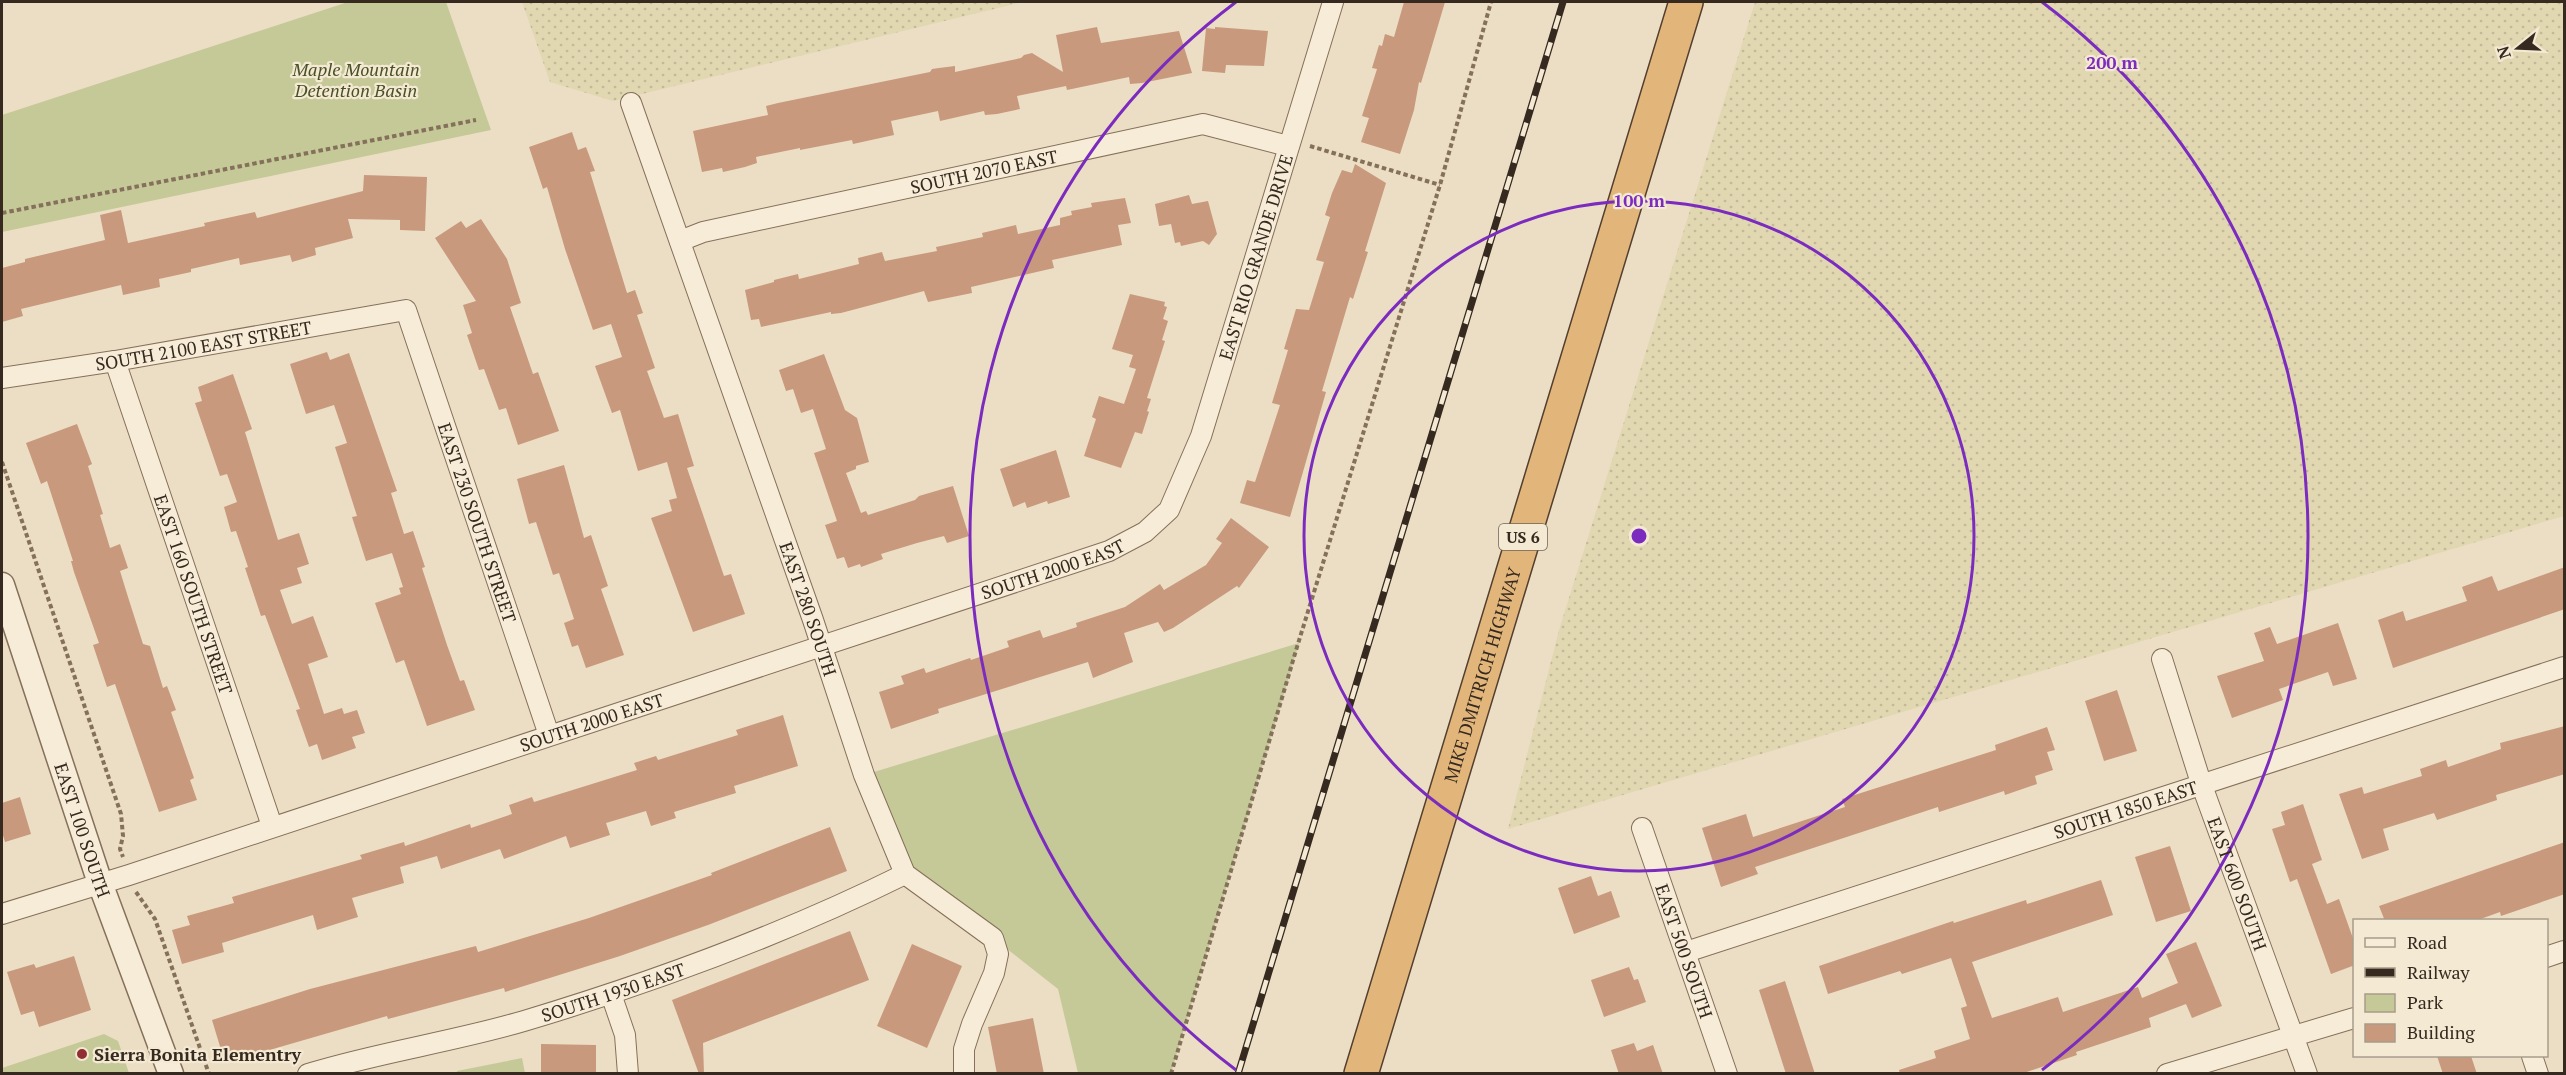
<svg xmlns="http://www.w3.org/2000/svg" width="2566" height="1075" font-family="'PT Serif',serif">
	<defs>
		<pattern id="farmland-dots" width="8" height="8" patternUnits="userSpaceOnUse" patternTransform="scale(1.5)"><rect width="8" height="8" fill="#e1d8b2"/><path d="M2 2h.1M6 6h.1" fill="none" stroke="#c2b999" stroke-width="1.8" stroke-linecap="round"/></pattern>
	</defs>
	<rect width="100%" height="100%" fill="#ecdec4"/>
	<path fill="url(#farmland-dots)" d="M522,2h501l-410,99 -63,-19z
		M1755,2h809v514l-1056,313 51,-199z"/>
	<path fill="#c5c998" d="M348,2h98l45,128 -489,102v-117z
		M1299,643l-128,430h-93l-20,-84 -65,-51 -88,-64 -41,-99z
		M104,1034l14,7 11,32h-127v-5z
		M522,1058l3,15 -68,1v-3z"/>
	<path fill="#c8997c" d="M1404,2h41l-24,81 -2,-1 -5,28 -14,44 -39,-12 8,-24 -7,-2 15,-47 -5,-1 7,-23 3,1 3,-12 9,3z
		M1097,27l4,16 78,-12 13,42 -50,10 -12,1 -1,-7 -62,13 -1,-4 -49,10 3,13 -23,5 -12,1 -1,-4 -44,10 -2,-10 -47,10 3,14 -41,9 -1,-4 -52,10v-2l-44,9 1,6 -12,4 -22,5 -1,-4 -20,4 -9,-41 75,-16 -2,-9 12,-3 152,-31 2,-3 7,-1 16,-2v6l66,-14 3,-3 8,-2 31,19 -7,-37z
		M1215,27l53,4 -4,35 -38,-1 -1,8 -23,-2 4,-43 9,1z
		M572,132l6,18 8,-3 9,24 -5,1 37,121 8,-3 8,23 -6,2 18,53 -8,3 17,47 14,-4 16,52 -7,2 37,108 7,-2 14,40 -52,18 -42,-114 21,-7 -3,-11 8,-2 -10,-36 -29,9 -18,-61 -8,3 -17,-47 27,-9 -11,-33 -18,6 -28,-81 -18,-62 -4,2 -14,-42z
		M1355,164l31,19 -21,68 3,1 -15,47 -3,-2 -28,94 4,1 -36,125 -50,-14 7,-23 8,2 25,-77 -8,-2 16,-53 -4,-1 12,-40 13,1 15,-48 -8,-2 14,-43 -5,-2 7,-22 10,-23 10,3z
		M364,175l63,2 -2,54 -25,-1v-10l-52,-1 5,19 -38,10 1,7 -24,7 -2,-7 -50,10 -1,-7 -48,11v3l-32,7 1,8 -37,8 -2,-10 -100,24 2,7 -21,6v-54l23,-6v-3l80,-19 -5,-25 21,-5 7,33 77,-17 -1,-3 51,-11 2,6 106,-27z
		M1189,195l3,9 16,-3 9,33 -8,11 -6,-4 -22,5 -1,-4 -5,1 -4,-19 -12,2 -4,-22z
		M1125,198l6,25 -13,2 4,20 -70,15 2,8 -83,19 1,6 -44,9 -4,-11 -83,22 -10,1v-2l-70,15 -2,-8 -8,1 -6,-30 29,-8v-2l24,-6 1,5 60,-15 -1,-6 24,-6 3,9 52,-10 -1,-4 47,-10 -1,-4 34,-8 2,9 42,-9v-7l12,-3 -1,-4 21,-4 -1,-4z
		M481,219l26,40 14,44 -11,4 23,67 5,-2 21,59 -41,14 -12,-37 -7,2 -15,-41 -5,1 -12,-35 5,-2 -9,-28 13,-4 -41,-63 26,-17 5,7z
		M1130,294l35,8 -1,4 3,1 -4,12 5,2 -6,19 3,1 -18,57 4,1 -4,12 2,1 -7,22 -7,-2 -14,36 -37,-12 12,-37 -4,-2 7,-21 25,8 12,-35 -7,-2 4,-12 -21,-6z
		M327,352l3,8 19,-7 48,138 -6,2 13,41 9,-3 12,36 -3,1 25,77 13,36 4,-1 11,30 -48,16 -23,-66 -8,3 -21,-60 26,-9 -2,-6 4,-1 -11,-34 -26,8 -14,-44 5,-1 -22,-69 12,-4 -13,-38 -28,9 -16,-50z
		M824,354l21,56 12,8 12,44 -13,4v3l-10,4 15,40 5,-2 2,4 47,-15 4,-4 34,-10 16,50 -22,7 -3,-7 -27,7 -36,11 2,5 -22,8 -1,-3 -12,4 -4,-11 -7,2 -12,-34 12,-4 -23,-68 12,-4 -13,-40 -12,4 -8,-24 -7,2 -7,-21z
		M233,374l19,55 -7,3 33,108 21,-7 10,31 -12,4 5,15 -22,7 12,34 21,-8 15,41 -20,7 16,50 18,-6 2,6 13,-4 8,23 -13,4 4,11 -34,12 -5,-16 -8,3 -13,-37 4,-1 -35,-94 -4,1 -16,-48 3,-1 -12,-36 -5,1 -7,-25 13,-5 -10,-28 -7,2 -25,-73 7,-2 -4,-14z
		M77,424l15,40 -4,2 15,48 -3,1 10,33 10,-4 8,24 -8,3 8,26 15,47 7,2 13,42 4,-2 9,24 -5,2 23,66 -4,2 7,20 -38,12 -44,-128 -8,3 -14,-42 6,-2 -25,-71 -3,-11h2l-26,-80 -6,3 -15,-41z
		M1056,450l14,47 -22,7 -1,-3 -20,7 -2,-6 -12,5 -13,-38z
		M564,465l20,73 7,-3 17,51 -7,3 23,66 -38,13 -8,-23 -6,2 -8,-24 10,-4 -15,-46 -6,2 -17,-53 -7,2 -12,-45z
		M1231,518l38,29 -30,41 -2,-2 -64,42 -9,4 -6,-10 -34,11 9,29 -40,16 -5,-16 -150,47 1,4 -48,16 -12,-37 25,-8 -3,-8 23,-8 2,5 44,-15 1,2 38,-13 -2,-6 33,-11 3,8 34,-11 -1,-4 49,-16 35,-23 4,6 42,-25 16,-22 -6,-4z
		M2565,567v42l-172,59 -15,-48 25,-9 3,10 61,-20 -5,-14 30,-11 6,15z
		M2338,623l19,56 -24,7 -5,-14 -49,17 4,11 -51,18 -15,-42 47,-15 -10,-28 16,-6 7,17z
		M2117,690l20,61 -33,10 -19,-60z
		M783,715l15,51 -64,20 2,7 -62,19 2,6 -25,8 -5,-15 -40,12 4,12 -40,13 -4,-12 -62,23 -4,-10 -59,20 -4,-13 -37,11 4,16 -52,15 6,19 -41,13 -4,-15 -91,28 2,9 -42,12 -10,-34 18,-5 -3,-9 47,-13 -2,-6 130,-38 -2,-4 44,-13 1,4 65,-22 1,4 41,-14 -3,-9 23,-8 2,5 103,-32 -3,-7 22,-7 2,4 80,-25 -2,-5z
		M2565,726v48l-69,21 1,5 -60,20 -3,-7 -51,16 6,21 -27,9 -23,-65 23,-7 2,7 58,-18 -2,-7 26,-9 2,7 53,-18 -1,-6z
		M2047,727l8,23 -8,2 6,18 -18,6 2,8 -32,11 -1,-4 -65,21 -1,-5 -183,60 3,7 -37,13 -19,-59 44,-14 7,23 92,-30 -3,-8 154,-49 -1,-5z
		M20,797l11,37 -26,8 -3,-10v-29z
		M2303,804l19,56 -10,4 15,40 12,-5 16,45v21l-24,9 -34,-95 -7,3 -18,-53 13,-4 -4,-13z
		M830,827l17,44 -139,54 -88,31 -115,36 -1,-4 -116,31 -1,-3 -162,47 -13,-43 98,-31 166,-43 2,6 111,-34 123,-43 -1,-2z
		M2565,842v52l-64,22 -1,-4 -25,9h-90l-6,-15z
		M2170,846l21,65 -35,11 -21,-65z
		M1591,876l7,20 13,-5 9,26 -46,17 -16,-46z
		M2101,880l12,35 -141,47 20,56 66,-21 5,15 75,-25 4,11 36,-15 -12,-29 30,-12 26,64 -30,12 -6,-14 -37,14 2,9 -75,25 1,3 -56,19h-121l-1,-4 37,-12 -2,-7 36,-12 -9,-31 6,-2 -16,-48 -49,16 -2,-3 -72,23 -9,-28 134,-45 1,2 72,-23 1,4z
		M850,931l19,49 -166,63 1,31h-5l-27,-74z
		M912,944l50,22 -35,82 -50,-22z
		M74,956l17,54 -52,17 -5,-16 -13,4 -14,-43 27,-8 2,4z
		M1629,967l5,13 4,-1 8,23 -42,15 -13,-37z
		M1785,981l30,93h-29l-27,-84z
		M1033,1018l11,56h-47l-9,-47z
		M1634,1043l3,8 16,-6 10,29h-44l-8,-24z
		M541,1044l55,1v29h-55z
		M2437,1056h34l6,18h-34z"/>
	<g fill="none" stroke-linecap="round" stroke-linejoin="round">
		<g stroke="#85705b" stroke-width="22">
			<g id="minor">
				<path id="s1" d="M631,103l182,517 51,155 41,99 88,64 5,16 -4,19 -22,51 -8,25v25"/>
				<path id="s2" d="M680,241l23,-9 500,-108 85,22"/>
				<path id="s3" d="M115,361l157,465"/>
				<path id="s4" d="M2,378l113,-17 291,-51 143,425"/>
				<path id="s5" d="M2162,659l39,124 106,291"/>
				<path id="s6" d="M1642,828l85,246"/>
				<path id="s7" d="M2,914l127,-39 980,-324 36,-19 24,-22 32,-74 132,-434"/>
				<path id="s8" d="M1686,952l878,-285"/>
				<path d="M2546,957l18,-6"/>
				<path d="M611,994l14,41 3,39"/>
				<path d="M2532,1056l6,18"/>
				<path id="s9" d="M308,1074c71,-22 145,-32 216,-53 130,-39 260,-87 381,-147"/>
				<path d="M2167,1074l187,-56"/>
			</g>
		</g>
		<g stroke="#85705b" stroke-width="27">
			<g id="tertiary">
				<path id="s10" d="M2,585l98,298 71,191"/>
			</g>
		</g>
		<g stroke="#533f2f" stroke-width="36">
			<g id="trunk">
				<path id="s11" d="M1361,1074l325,-1072"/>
			</g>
		</g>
		<path stroke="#85705b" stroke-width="4" stroke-dasharray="4.5 3" stroke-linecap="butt" d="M1310,146l130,39
			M2,213l474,-93
			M2,462l119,352 2,22 -3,13 3,8
			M136,892l19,27 54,155
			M1171,1074l126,-427 143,-462 51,-183"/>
		<use href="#minor" stroke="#f7ecd7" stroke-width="20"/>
		<use href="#tertiary" stroke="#f7ecd7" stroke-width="24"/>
		<use href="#trunk" stroke="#e2b67b" stroke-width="33"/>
		<g stroke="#36291f" stroke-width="7">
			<path id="rail" d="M1238,1074l325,-1072"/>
		</g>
		<use href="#rail" stroke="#f4e9d3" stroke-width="4.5" stroke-dasharray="14" stroke-linecap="butt"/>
	</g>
	<g fill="none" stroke="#7b2cbf" stroke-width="3">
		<circle cx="1639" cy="536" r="335"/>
		<path d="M1236 1070A669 669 0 0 1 1236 2M2042 2A669 669 0 0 1 2042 1070"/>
	</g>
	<circle fill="#912e33" stroke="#f4e9d3" stroke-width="2" cx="82" cy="1054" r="6"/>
	<g text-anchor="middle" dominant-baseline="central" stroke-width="4.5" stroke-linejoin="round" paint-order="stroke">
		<rect fill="#f4e9d3" stroke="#6f6355" stroke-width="1.5" x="1499" y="524" width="48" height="26" rx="4.5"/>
		<g font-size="16" font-weight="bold" fill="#36291f">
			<text x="1523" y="537">US 6</text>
		</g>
		<g font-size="18" font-style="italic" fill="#485126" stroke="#f4e9d3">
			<text x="356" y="69">Maple Mountain<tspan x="356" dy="21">Detention Basin</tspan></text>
		</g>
		<g font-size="18" fill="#36291f" stroke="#f4e9d3">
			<text stroke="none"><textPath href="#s2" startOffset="312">SOUTH 2070 EAST</textPath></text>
			<text stroke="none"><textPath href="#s7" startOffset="1506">EAST RIO GRANDE DRIVE</textPath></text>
			<text stroke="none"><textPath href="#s4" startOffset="204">SOUTH 2100 EAST STREET</textPath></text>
			<text stroke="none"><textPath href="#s4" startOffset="634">EAST 230 SOUTH STREET</textPath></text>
			<text stroke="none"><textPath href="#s7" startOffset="1106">SOUTH 2000 EAST</textPath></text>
			<text stroke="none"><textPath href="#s3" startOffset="246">EAST 160 SOUTH STREET</textPath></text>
			<text stroke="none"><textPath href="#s1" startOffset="536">EAST 280 SOUTH</textPath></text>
			<text stroke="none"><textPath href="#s11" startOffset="417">MIKE DMITRICH HIGHWAY</textPath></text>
			<text stroke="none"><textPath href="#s7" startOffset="620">SOUTH 2000 EAST</textPath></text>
			<text stroke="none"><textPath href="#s8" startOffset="462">SOUTH 1850 EAST</textPath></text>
			<text stroke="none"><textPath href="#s10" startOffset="258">EAST 100 SOUTH</textPath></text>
			<text stroke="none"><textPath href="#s5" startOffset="237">EAST 600 SOUTH</textPath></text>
			<text stroke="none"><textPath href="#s6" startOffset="130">EAST 500 SOUTH</textPath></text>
			<text stroke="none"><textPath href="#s9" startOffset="316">SOUTH 1930 EAST</textPath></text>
		</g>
		<g font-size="18" font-weight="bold" fill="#36291f" stroke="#f4e9d3" text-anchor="start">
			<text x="94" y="1054">Sierra Bonita Elementry</text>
		</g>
	</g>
	<circle cx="1639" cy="536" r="9" fill="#7b2cbf" stroke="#f4e9d3" stroke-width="3"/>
	<g font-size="18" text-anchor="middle" font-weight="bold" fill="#7b2cbf" stroke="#f4e9d3" stroke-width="4.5" stroke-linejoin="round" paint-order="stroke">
		<text x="2112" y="69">200 m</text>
		<text x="1639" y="207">100 m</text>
	</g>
	<rect width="2566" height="1075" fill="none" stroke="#36291f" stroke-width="6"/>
	<rect x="2353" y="919" width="195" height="138" fill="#f4e9d3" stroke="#a89c8b" stroke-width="1.5"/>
	<rect x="2365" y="938" width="30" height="9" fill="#f7ecd7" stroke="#a89c8b" stroke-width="1.5"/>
	<text x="2407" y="949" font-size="18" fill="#36291f">Road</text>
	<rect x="2365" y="968" width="30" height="9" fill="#36291f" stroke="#a89c8b" stroke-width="1.5"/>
	<text x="2407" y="979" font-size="18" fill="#36291f">Railway</text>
	<rect x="2365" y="994" width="30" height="18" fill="#c5c998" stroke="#a89c8b" stroke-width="1.5"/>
	<text x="2407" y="1009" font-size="18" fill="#36291f">Park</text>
	<rect x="2365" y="1024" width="30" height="18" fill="#c8997c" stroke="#a89c8b" stroke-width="1.5"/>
	<text x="2407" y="1039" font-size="18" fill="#36291f">Building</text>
	<g transform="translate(2518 48) rotate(252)" stroke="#f4e9d3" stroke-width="4.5" paint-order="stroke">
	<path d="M0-4.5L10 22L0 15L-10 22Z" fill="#36291f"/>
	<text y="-9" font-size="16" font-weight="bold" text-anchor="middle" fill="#36291f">N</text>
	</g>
</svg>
